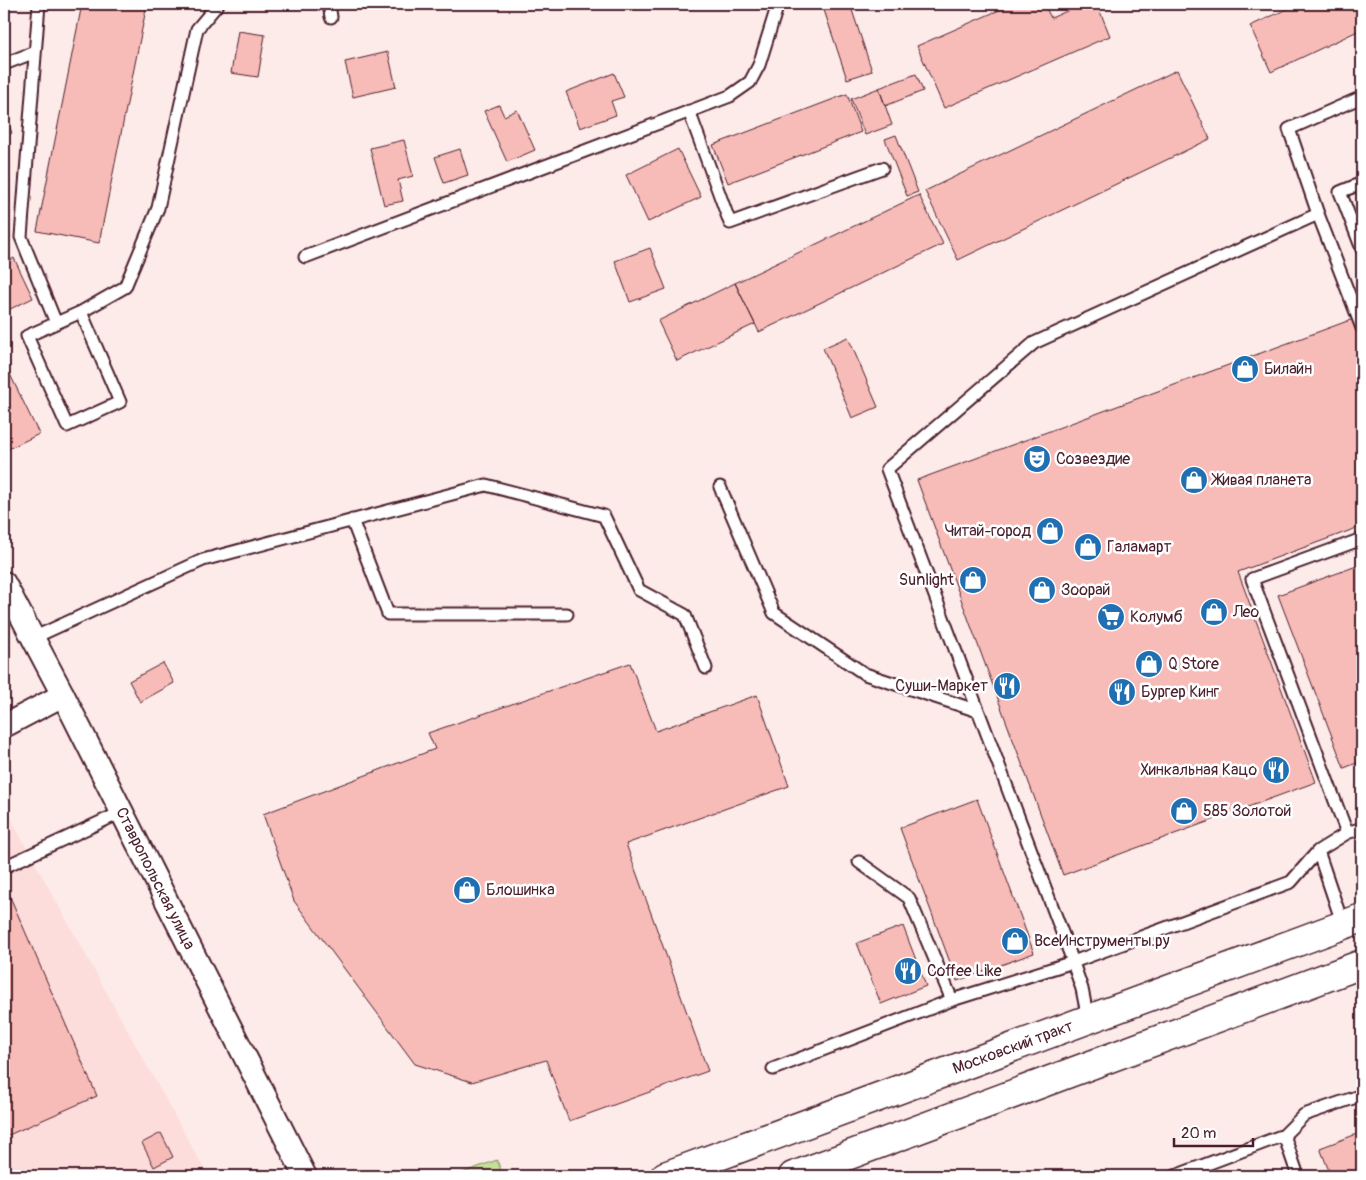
<svg xmlns="http://www.w3.org/2000/svg" width="1366" height="1180" font-family="Pangolin,sans-serif">
	<rect width="100%" height="100%" fill="#fdebea"/>
	<filter id="ink" filterUnits="userSpaceOnUse"><feTurbulence type="fractalNoise" baseFrequency=".02" numOctaves="2"/><feDisplacementMap in="SourceGraphic" scale="10" xChannelSelector="R" yChannelSelector="G"/><feConvolveMatrix kernelMatrix="1 2 1 2 8 2 1 2 1" color-interpolation-filters="sRGB"/></filter>
	<g filter="url(#ink)">
		<path fill="#fcdddb" d="M4,803l15,31 189,342h-204z"/>
		<path fill="#c4e198" stroke="#878062" d="M497,1160l6,16h-49z"/>
		<path fill="#f8bcb8" stroke="#4a1f2b" d="M82,4h65l-48,239 -62,-12z
			M822,4h28l22,67 -25,8z
			M1013,4h31l7,14 32,-14h14l13,32 -166,72 -27,-62z
			M1298,4h64v25l-91,43 -21,-46z
			M238,31l27,4 -7,42 -27,-4z
			M388,52l8,35 -43,10 -8,-35z
			M1177,70l33,69 -252,121 -33,-69z
			M614,73l10,24 -13,4 5,14 -36,13 -14,-36z
			M916,74l7,17 -38,15 -6,-18z
			M879,88l13,37 -27,10 -14,-36z
			M847,94l14,38 -133,51 -15,-38z
			M499,105l5,11 13,-6 18,40 -28,12 -23,-51z
			M4,112l8,21 -8,4z
			M896,135l22,57 -11,4 -22,-57z
			M404,140l9,36 -15,4 5,21 -19,4 -14,-57z
			M460,149l8,26 -24,8 -9,-26z
			M678,149l23,48 -53,25 -22,-47z
			M919,195l24,49 -184,88 -24,-49z
			M4,205l6,17 -6,2z
			M650,248l16,41 -36,13 -15,-41z
			M14,258l19,40 -27,13 -2,-5v-43z
			M735,283l20,41 -78,37 -19,-40z
			M1353,319l9,26v181l-124,46 78,210 -253,93 -146,-395z
			M848,337l30,70 -26,11 -29,-70z
			M4,362l35,72 -35,17z
			M1362,564v197l-18,7 -66,-173z
			M163,663l11,20 -34,19 -11,-21z
			M630,663l26,68 101,-36 32,91 -163,58 82,227 -139,50 -23,-61 -74,22 -57,-18 -121,-163 -31,-87 172,-65 -7,-16z
			M977,799l57,154 -77,28 -57,-153z
			M4,883l93,213 -93,41z
			M903,926l23,60 -45,18 -24,-61z
			M1362,1132v44h-31l-11,-28z
			M161,1133l12,24 -19,10 -12,-24z"/>
		<g fill="none" stroke-linecap="round" stroke-linejoin="round">
			<g stroke="#4a1f2b" stroke-width="15">
				<path id="lane" d="M39,4l-18,233 35,86
					M329,4l2,13
					M4,64l31,-12
					M689,111l41,112 152,-55
					M1362,183l-22,9 22,57
					M1318,214l-29,-85 73,-32
					M305,257l425,-161 20,-14 9,-17 19,-61
					M81,312l44,-25 33,-79 39,-179 21,-25
					M81,312l39,90 -53,24 -40,-90z
					M720,487l54,126 91,61 113,37
					M352,520l36,94h179
					M33,638l170,-78 283,-75 118,31 35,74 46,25 21,53
					M1347,833l-95,-254 110,-40
					M1318,851l25,74
					M859,862l50,36 43,102
					M4,867l118,-55
					M1088,1019l-6,-30 -13,-38 -182,-482 147,-126 284,-129 44,114
					M773,1069l179,-69 121,-38 218,-80 27,-31 29,-18 15,-5
					M1175,1176l109,-41
					M1298,1176l-14,-41 20,-20 58,-20"/>
			</g>
			<g stroke="#4a1f2b" stroke-width="26">
				<g id="street">
					<path id="s1" d="M4,583l59,112 242,481"/>
					<path d="M4,726l59,-31"/>
				</g>
			</g>
			<g stroke="#4a1f2b" stroke-width="31">
				<g id="primary">
					<path id="s2" d="M665,1176l697,-258"/>
					<path d="M793,1176l569,-212"/>
				</g>
			</g>
			<use href="#lane" stroke="#fff" stroke-width="11"/>
			<use href="#street" stroke="#fff" stroke-width="22"/>
			<use href="#primary" stroke="#fff" stroke-width="28"/>
		</g>
	</g>
	<defs>
		<g id="shop-disc" transform="scale(1.4375)"><circle r="9.5" fill="#1f6fb2" stroke="#fff"/><path d="M-5-2.5h2.3a2.7 3.5 0 0 1 5.4 0H5L5.5 6h-11ZM-1.5-2.5h3a1.5 2.3 0 0 0-3 0Z" fill="#fff"/></g>
		<g id="theatre-disc" transform="scale(1.4375)"><circle r="9.5" fill="#1f6fb2" stroke="#fff"/><path d="M-5-5.5Q0-4 5-5.5V0Q5 5 0 6Q-5 5-5 0ZM-3.3-2.5H-1v1.5H-3.3ZM1-2.5H3.3v1.5H1ZM-2.8 1Q0 5.5 2.8 1Z" fill="#fff"/></g>
		<g id="supermarket-disc" transform="scale(1.4375)"><circle r="9.5" fill="#1f6fb2" stroke="#fff"/><path d="M-6-5.5h2.5l.6 2H6L4.5 2H-2.5L-4.4-4H-6ZM-1.5 3.2a1.3 1.3 0 1 0 .1 0ZM3 3.2a1.3 1.3 0 1 0 .1 0Z" fill="#fff"/></g>
		<g id="restaurant-disc" transform="scale(1.4375)"><circle r="9.5" fill="#1f6fb2" stroke="#fff"/><path d="M-5-6h1v4h1v-4h1v4h1v-4h1v5L-1.5 .5V6h-2V.5L-5-1ZM5-6V6H3V1.5H1.5Q1.5-4 5-6Z" fill="#fff"/></g>
	</defs>
	<g fill-rule="evenodd">
		<use href="#shop-disc" x="1245" y="369"/>
		<use href="#theatre-disc" x="1037" y="459"/>
		<use href="#shop-disc" x="1194" y="480"/>
		<use href="#shop-disc" x="1050" y="531"/>
		<use href="#shop-disc" x="1088" y="547"/>
		<use href="#shop-disc" x="973" y="580"/>
		<use href="#shop-disc" x="1042" y="590"/>
		<use href="#shop-disc" x="1214" y="612"/>
		<use href="#supermarket-disc" x="1111" y="617"/>
		<use href="#shop-disc" x="1149" y="664"/>
		<use href="#restaurant-disc" x="1007" y="686"/>
		<use href="#restaurant-disc" x="1122" y="692"/>
		<use href="#restaurant-disc" x="1276" y="770"/>
		<use href="#shop-disc" x="1184" y="811"/>
		<use href="#shop-disc" x="467" y="890"/>
		<use href="#shop-disc" x="1015" y="941"/>
		<use href="#restaurant-disc" x="908" y="971"/>
	</g>
	<g text-anchor="middle" dominant-baseline="central" stroke-width="5" stroke-linejoin="round" paint-order="stroke">
		<g font-size="16" fill="#4a1f2b" stroke="#fff" text-anchor="start">
			<text x="1264" y="369">Билайн</text>
			<text x="1056" y="459">Созвездие</text>
			<text x="1213" y="480">Живая планета</text>
			<text x="1031" y="531" text-anchor="end">Читай-город</text>
			<text x="1107" y="547">Галамарт</text>
			<text x="954" y="580" text-anchor="end">Sunlight</text>
			<text x="1061" y="590">Зоорай</text>
			<text x="1233" y="612">Лео</text>
			<text x="1130" y="617">Колумб</text>
			<text x="1168" y="664">Q Store</text>
			<text x="988" y="686" text-anchor="end">Суши-Маркет</text>
			<text x="1141" y="692">Бургер Кинг</text>
			<text x="1257" y="770" text-anchor="end">Хинкальная Кацо</text>
			<text x="1203" y="811">585 Золотой</text>
			<text x="486" y="890">Блошинка</text>
			<text x="1034" y="941">ВсеИнструменты.ру</text>
			<text x="927" y="971">Coffee Like</text>
		</g>
		<g font-size="16" fill="#4a1f2b" stroke="#fff">
			<text stroke="none"><textPath href="#s1" startOffset="332">Ставропольская улица</textPath></text>
			<text stroke="none"><textPath href="#s2" startOffset="371">Московский тракт</textPath></text>
		</g>
	</g>
	<rect width="1366" height="1180" fill="none" stroke="#fff" stroke-width="20"/>
	<rect x="10" y="10" width="1346" height="1160" fill="none" stroke="#4a1f2b" stroke-width="2" filter="url(#ink)"/>
	<path d="M1174 1138v8h79v-8" fill="none" stroke="#4a1f2b" stroke-width="2.5"/>
	<text x="1181" y="1138" font-size="15" fill="#4a1f2b" stroke="#ffffff" stroke-width="4" paint-order="stroke">20 m</text>
</svg>
